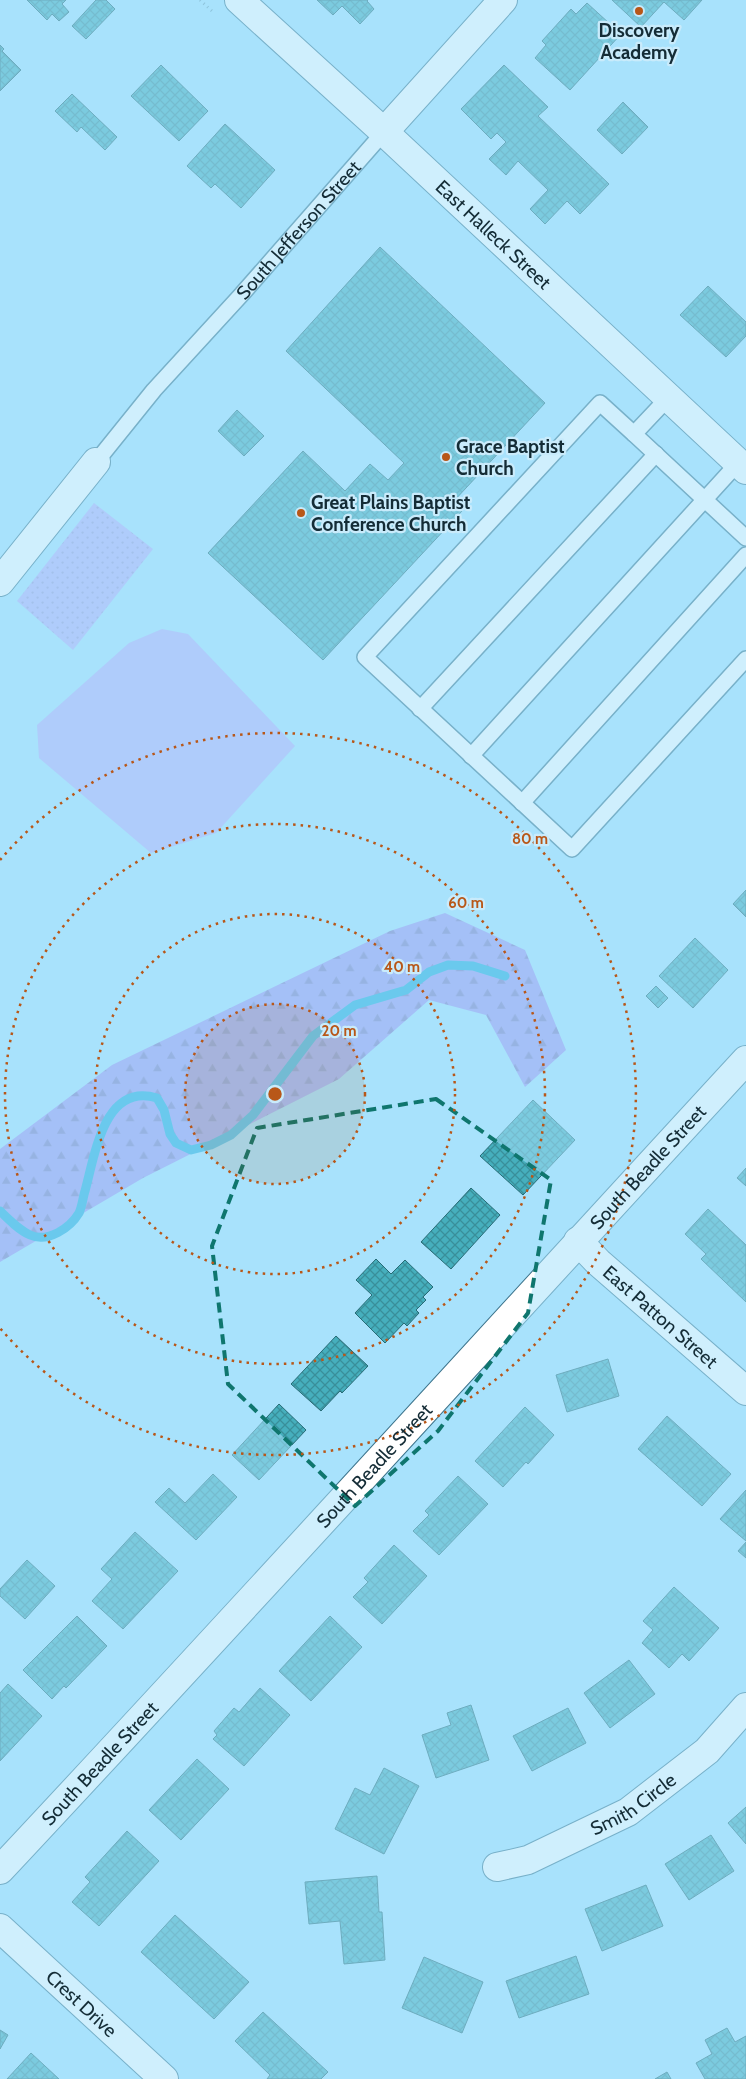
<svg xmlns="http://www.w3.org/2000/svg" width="746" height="2079" font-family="Cabin,sans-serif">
	<defs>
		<pattern id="forest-firs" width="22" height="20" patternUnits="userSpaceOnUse" patternTransform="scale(1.25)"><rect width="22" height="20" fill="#a197f1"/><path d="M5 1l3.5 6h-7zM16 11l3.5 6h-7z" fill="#827bc4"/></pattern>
		<pattern id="park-dots" width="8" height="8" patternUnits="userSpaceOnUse" patternTransform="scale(1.25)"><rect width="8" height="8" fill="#b8b2fa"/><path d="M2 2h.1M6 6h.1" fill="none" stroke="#9d99d7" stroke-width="1.8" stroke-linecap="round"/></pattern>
		<pattern id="building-cross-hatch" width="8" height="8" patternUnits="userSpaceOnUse" patternTransform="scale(1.25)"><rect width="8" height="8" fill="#46afbd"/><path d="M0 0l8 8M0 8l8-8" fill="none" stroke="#398f9a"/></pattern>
	</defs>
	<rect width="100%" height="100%" fill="#a8e2fc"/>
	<path fill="url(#forest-firs)" d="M445,913l80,37 41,100 -41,37 -39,-72 -57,-15 -90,79 -196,99 -143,84v-113l112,-84 278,-134z"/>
	<path fill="url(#park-dots)" d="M94,503l59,46 -80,101 -56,-49z"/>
	<path fill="#b8b2fa" d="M162,629l26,5 107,112 -79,87 -65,20 -112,-95 -2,-33 92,-82z"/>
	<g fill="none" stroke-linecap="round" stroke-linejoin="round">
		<path stroke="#1facdc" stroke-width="9" d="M0,1211c9,9 19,19 30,24 18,8 40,-7 49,-22 3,-6 4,-16 6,-22 10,-36 19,-109 72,-93l7,12 6,24 6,9 15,7 20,-5 20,-10 22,-20 60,-79 42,-31 51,-15 23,-18 19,-7 25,1 32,10"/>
	</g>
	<path fill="url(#building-cross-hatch)" stroke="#276c76" d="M27,0h39l-4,4 7,8 -10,9 -7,-7 -5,6z
		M96,0h10l9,9 -29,30 -14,-13z
		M317,0h51l-1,1 7,8 -14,15 -18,-18 -9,9z
		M612,0h90l-18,20 -20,-18 -23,25z
		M587,3l34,31 -51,56 -35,-32 11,-13 -4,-4 29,-32 5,5z
		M0,45l4,4 -2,2 19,19 -21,21z
		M161,65l47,46 -29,30 -48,-45z
		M504,65l44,42 -10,9 71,68 -29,30 -13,-13 -22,23 -15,-15 18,-19 -30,-29 -12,14 -17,-16 17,-17 -9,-9 -6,6 -30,-30z
		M72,94l45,43 -12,13 -24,-23 -4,5 -22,-21z
		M623,102l25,25 -26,27 -25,-24z
		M225,124l50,46 -34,38 -26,-24 -4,4 -24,-22z
		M380,247l165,156 -92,99 9,9 -139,149 -115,-107 95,-102 42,40 25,-27 18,16 16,-17 -118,-112z
		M708,286l38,36v14l-20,21 -46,-42z
		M237,410l27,26 -20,20 -26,-25z
		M746,890v27l-13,-13z
		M695,938l33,32 -35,38 -34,-32z
		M656,986l12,12 -10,10 -12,-12z
		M533,1100l42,40 -52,55 -43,-39z
		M746,1168v18l-9,-8z
		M471,1188l29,27 -49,54 -30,-27z
		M708,1209l38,36v57l-45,-43 5,-5 -21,-20z
		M376,1259l15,15 14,-14 28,27 -10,10 3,3 -10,10 3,3 -12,13 -3,-3 -19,20 -30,-30 17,-18 -16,-15z
		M336,1336l32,30 -26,27 -2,-2 -19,20 -30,-27z
		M608,1359l11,37 -52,16 -11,-37z
		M279,1404l27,26 -47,50 -27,-25z
		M525,1407l29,28 -26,29 -2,-2 -23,25 -28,-26z
		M667,1416l64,58 -29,32 -64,-57z
		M213,1474l24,23 -41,43 -41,-38 14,-14 16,15z
		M458,1476l30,28 -49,51 -26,-24 16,-16 -4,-4z
		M746,1490v51l-26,-22z
		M135,1532l43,39 -55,58 -31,-28 20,-22 -11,-10z
		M746,1542v16l-8,-7z
		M394,1545l33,31 -45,48 -29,-27 15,-15 -4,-4z
		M27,1560l28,26 -30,33 -25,-23v-7z
		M674,1587l45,41 -30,33 -7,-7 -13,14 -27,-25 11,-13 -10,-9z
		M77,1616l30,30 -41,42 -2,-2 -12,13 -29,-29z
		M330,1616l32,31 -51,54 -32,-30z
		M629,1660l26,34 -45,34 -26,-35z
		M8,1684l34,32 -42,45v-68z
		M260,1688l30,27 -46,51 -31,-27 4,-4 -3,-4 20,-23 5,4z
		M471,1705l18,55 -53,18 -14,-43 29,-10 -4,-12z
		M568,1708l18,35 -54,28 -19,-35z
		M197,1759l32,30 -48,51 -32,-30z
		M384,1768l35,18 -35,68 -49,-25 20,-41 15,7z
		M746,1807v37l-18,-21z
		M127,1831l32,30 -60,65 -27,-24 18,-20 -5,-5z
		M711,1835l23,36 -45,29 -24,-36z
		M377,1876l2,36h3l3,48 -41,4 -4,-43 -31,3 -4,-42z
		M646,1885l17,41 -61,25 -17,-42z
		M175,1915l74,67 -35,37 -73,-67z
		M576,1956l13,38 -70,24 -13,-37z
		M424,1957l59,25 -21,51 -60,-25z
		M263,2012l65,60 -7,7h-54l3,-4 -35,-34z
		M727,2028l8,14 11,-6v43h-41l-9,-16 16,-9 -7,-14z
		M0,2030l8,5 -8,14z
		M31,2053l28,26h-52z
		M667,2072l4,7h-16z"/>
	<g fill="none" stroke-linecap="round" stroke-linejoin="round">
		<g stroke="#3e758d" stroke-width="18">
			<g id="lane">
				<path d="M668,398l-34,36 -34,-31 -235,254 207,192 174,-190"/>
				<path d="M634,434l112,104"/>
				<path id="s1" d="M96,462l58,-72 88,-96 142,-162"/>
				<path d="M420,709l236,-255"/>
				<path d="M471,756l267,-293"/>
				<path d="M522,803l224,-248"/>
			</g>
		</g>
		<g stroke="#3e758d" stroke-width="30">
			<g id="street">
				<path id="s2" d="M239,0l145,132 362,338"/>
				<path d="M384,132l119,-132"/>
				<path d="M0,582l96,-120"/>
				<path id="s3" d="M578,1241l20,21 148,129"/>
				<path id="s4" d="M497,1867l31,-7 100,-48 79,-61 39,-44"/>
				<path id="s5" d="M0,1870c251,-268 497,-540 746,-810"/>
				<path id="s6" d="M0,1928l164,151"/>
			</g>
		</g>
		<path stroke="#73a1b6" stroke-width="3" stroke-dasharray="1 4" stroke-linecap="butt" d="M200,0l12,11"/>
		<use href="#lane" stroke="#fff" stroke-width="15"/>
		<use href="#street" stroke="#fff" stroke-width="28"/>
	</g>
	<path d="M0 0H746V2079H0ZM436,1099l115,81 -23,133 -90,118 -83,75 -127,-122 -16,-138 45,-118z" fill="#a8e2fc" fill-opacity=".55" fill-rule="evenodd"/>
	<path fill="none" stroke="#0f766e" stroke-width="4" stroke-dasharray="10 6" stroke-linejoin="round" d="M436,1099l115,81 -23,133 -90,118 -83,75 -127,-122 -16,-138 45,-118z"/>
	<circle cx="275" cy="1094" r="90" fill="#b85718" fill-opacity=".12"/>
	<g fill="none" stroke="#b85718" stroke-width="2.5" stroke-dasharray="2.5 5">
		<circle cx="275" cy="1094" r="90"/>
		<circle cx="275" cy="1094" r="180"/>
		<circle cx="275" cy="1094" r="270"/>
		<path d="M0 860A361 361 0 1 1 0 1328"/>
	</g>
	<g fill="#b85718" stroke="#c9ebfb" stroke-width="2">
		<circle cx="639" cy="11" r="5"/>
		<circle cx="446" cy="457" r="5"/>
		<circle cx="301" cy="513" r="5"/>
	</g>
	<g text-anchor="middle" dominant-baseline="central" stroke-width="4.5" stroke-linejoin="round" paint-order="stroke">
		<g font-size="19" font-weight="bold" fill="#142c36" stroke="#c9ebfb" text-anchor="start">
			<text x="639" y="30" text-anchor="middle">Discovery<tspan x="639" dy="22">Academy</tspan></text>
			<text x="456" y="446">Grace Baptist<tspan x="456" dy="22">Church</tspan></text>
			<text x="311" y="502">Great Plains Baptist<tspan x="311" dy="22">Conference Church</tspan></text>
		</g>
		<g font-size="19" fill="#142c36" stroke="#c9ebfb">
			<text stroke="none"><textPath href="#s1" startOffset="308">South Jefferson Street</textPath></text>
			<text stroke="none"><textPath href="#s2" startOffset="346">East Halleck Street</textPath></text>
			<text stroke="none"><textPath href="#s5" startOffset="956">South Beadle Street</textPath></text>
			<text stroke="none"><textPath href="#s3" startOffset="112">East Patton Street</textPath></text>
			<text stroke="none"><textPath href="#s5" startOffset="551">South Beadle Street</textPath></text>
			<text stroke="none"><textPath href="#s5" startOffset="146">South Beadle Street</textPath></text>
			<text stroke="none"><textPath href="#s4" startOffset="151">Smith Circle</textPath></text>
			<text stroke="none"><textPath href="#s6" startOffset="111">Crest Drive</textPath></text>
		</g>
	</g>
	<circle cx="275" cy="1094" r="8" fill="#b85718" stroke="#c9ebfb" stroke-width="2.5"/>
	<g font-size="15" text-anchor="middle" font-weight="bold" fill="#b85718" stroke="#c9ebfb" stroke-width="4.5" stroke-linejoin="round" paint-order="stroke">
		<text x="530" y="844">80 m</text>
		<text x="466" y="908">60 m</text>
		<text x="402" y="972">40 m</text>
		<text x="339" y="1036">20 m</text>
	</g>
</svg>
